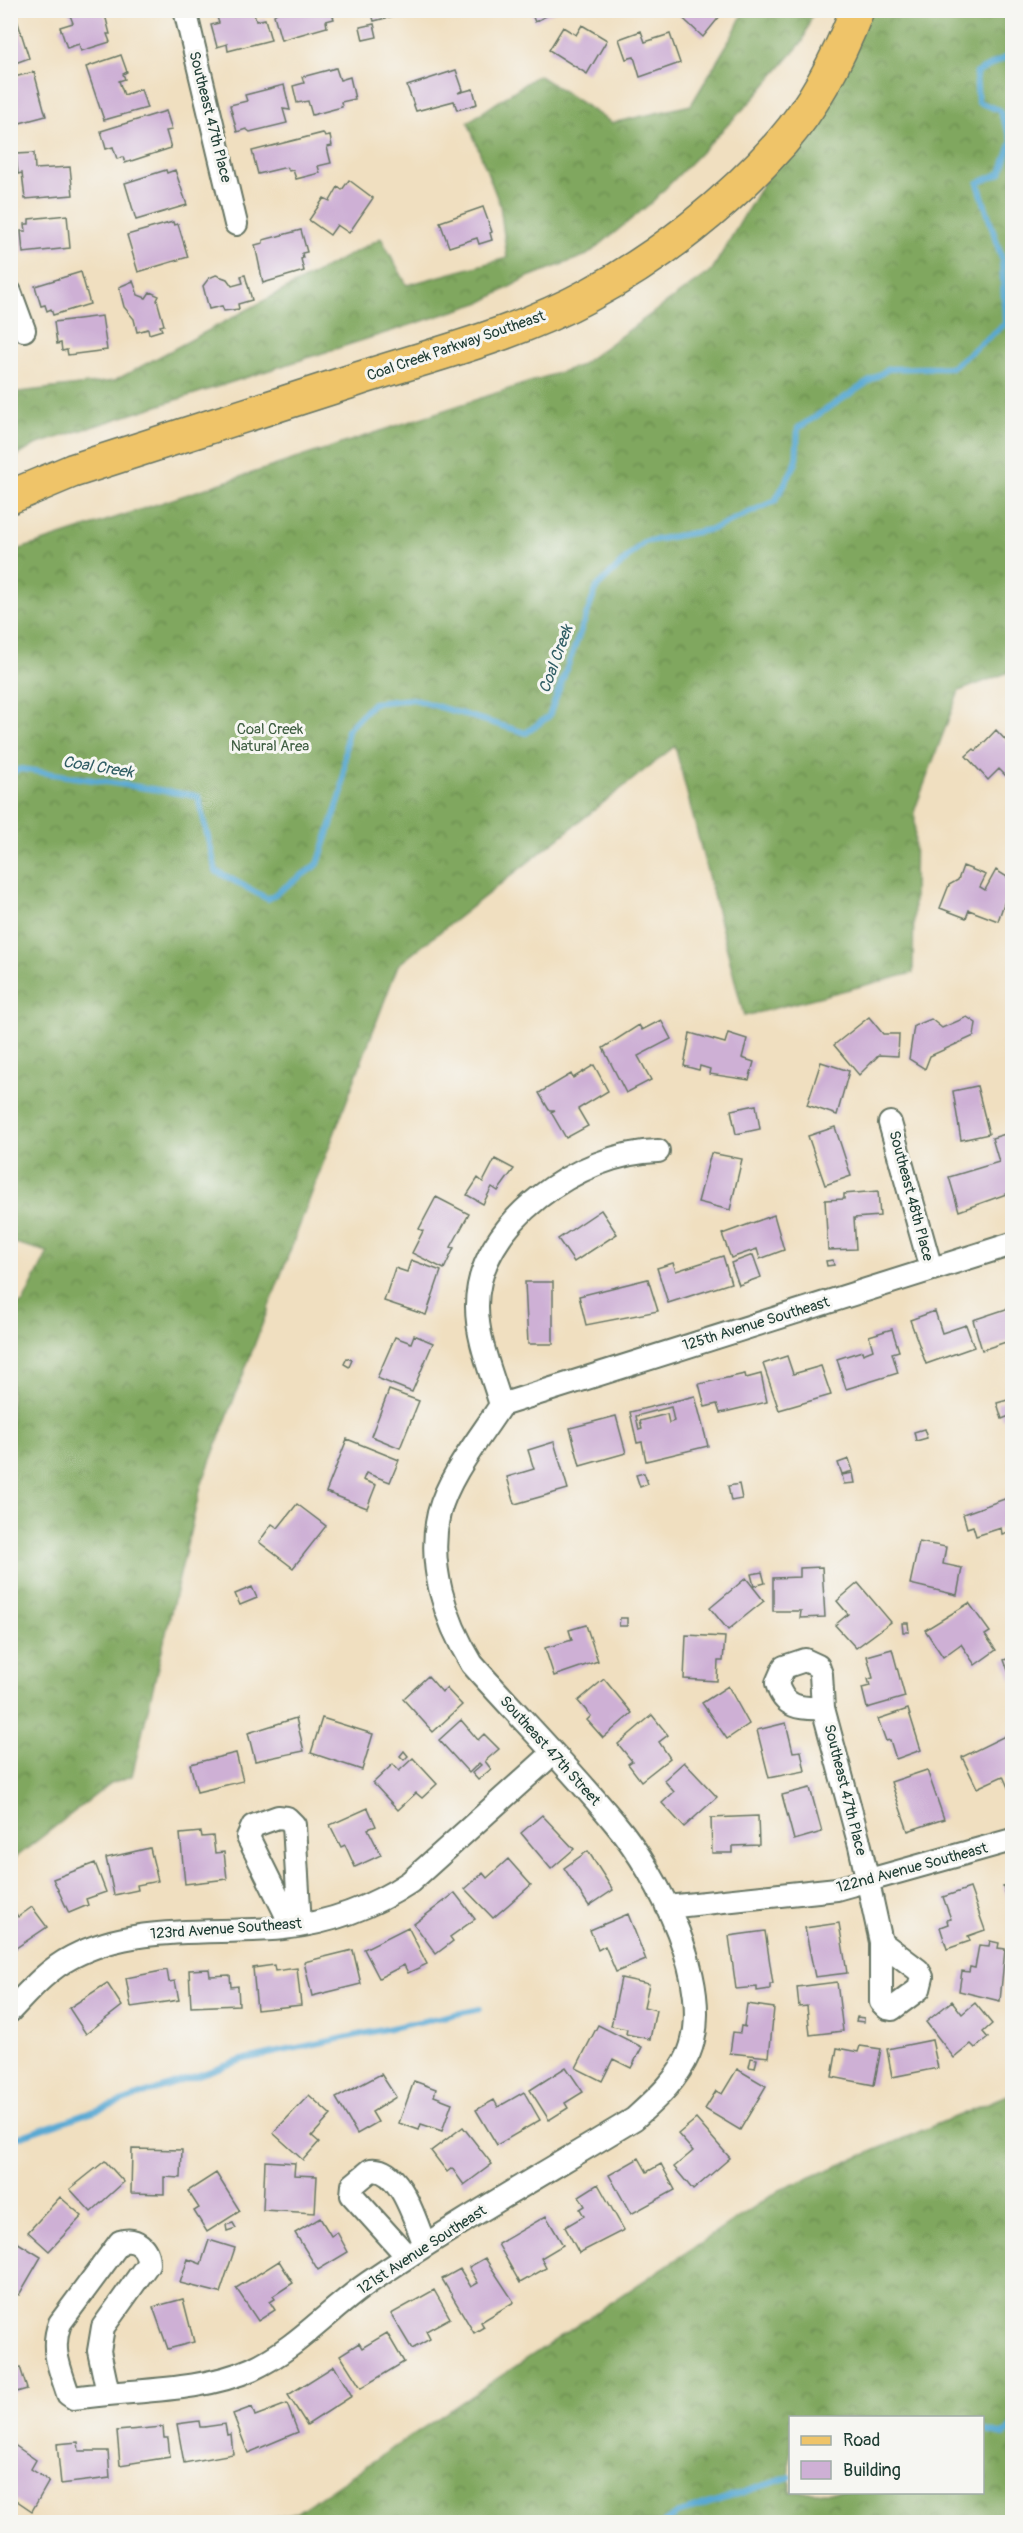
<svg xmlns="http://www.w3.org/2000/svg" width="1023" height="2533" font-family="Pangolin,sans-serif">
	<defs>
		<pattern id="forest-crowns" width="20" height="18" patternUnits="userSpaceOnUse" patternTransform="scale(1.5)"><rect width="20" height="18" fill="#80a75e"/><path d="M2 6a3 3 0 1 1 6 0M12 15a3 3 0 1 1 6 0" fill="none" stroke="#68894e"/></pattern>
	</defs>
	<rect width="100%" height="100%" fill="#f6f6f2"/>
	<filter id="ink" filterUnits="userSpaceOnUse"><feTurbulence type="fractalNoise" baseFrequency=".0167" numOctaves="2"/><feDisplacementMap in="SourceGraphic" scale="12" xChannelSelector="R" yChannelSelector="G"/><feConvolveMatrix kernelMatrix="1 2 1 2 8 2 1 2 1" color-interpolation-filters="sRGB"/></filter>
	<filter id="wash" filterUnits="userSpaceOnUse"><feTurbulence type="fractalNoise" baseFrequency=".008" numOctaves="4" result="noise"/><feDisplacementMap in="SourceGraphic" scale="24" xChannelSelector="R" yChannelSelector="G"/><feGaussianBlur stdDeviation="1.35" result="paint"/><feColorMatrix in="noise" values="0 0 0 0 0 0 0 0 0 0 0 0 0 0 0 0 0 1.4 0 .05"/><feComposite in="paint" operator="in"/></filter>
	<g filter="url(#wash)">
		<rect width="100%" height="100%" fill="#f0dfc0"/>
		<path fill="url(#forest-crowns)" stroke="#507249" stroke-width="1.5" fill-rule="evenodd" d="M744,11h69l-10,30 -48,56 -104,106 -64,52 -59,22 -46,25 -447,143 -24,15v-67l103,-12 267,-143 26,47 100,-27 -7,-53 -32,-83 70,-47 74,48 79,-18 41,-69z
			M860,11h152v660l-53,20 -44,118 -2,164 -169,43 -69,-270 -277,219 -197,521 -69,290 -21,7 -100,78v-554l12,-4 25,-51 -37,-10v-690l568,-186 133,-96 113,-191z
			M1012,2093v429h-758l40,-8 486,-324zM790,2418h192v74h-192z"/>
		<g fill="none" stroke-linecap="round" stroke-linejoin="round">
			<path stroke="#59a9d3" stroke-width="6" d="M1012,54l-36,19 2,29 21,8 13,29
				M10,773l11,-4 177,27 18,75 52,28 50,-35 24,-72 5,-62 26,-27 40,-4 113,34 23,-17 48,-129 47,-45 69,-13 62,-28 21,-38 2,-35 90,-59 64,-2 53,-43 -3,-65 -24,-76 23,-10 11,-32
				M10,2140l235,-81 235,-50
				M982,2430l21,5 9,-8
				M665,2522l12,-8 113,-37"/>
		</g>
		<g id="blocks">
			<path fill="#ceb0d5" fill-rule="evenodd" d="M10,10h4l15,48 -19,7z
				M68,10l36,1 6,23h-3l3,8 -29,9 -2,-7 -12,4 -7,-21 13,-4z
				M241,10h12l3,11 9,-2 6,21 -43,11 -1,-7 -10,3 -6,-22 8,-2 -2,-6z
				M281,10h50l3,9 -8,2 1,6 -46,13 -7,-25z
				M371,10h42v1l-39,10z
				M530,10h27l-22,12z
				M674,10h51l-22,27z
				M374,24l3,13 -14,3 -3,-13z
				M582,25l25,15 -20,34 -38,-24 14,-23 13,8z
				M641,31l4,11 25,-8 10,29 -40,14 -6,-20 -8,2 -7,-20z
				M121,55l6,17 -4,2 2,5 -6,2 5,14 17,-6 6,19 -43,12 -18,-53z
				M336,68l4,12 10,-3 5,22 -14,3 1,5 -30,8 -4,-14 -11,2 -4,-17 11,-3 -2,-6z
				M456,70l7,20 -5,3 15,-4 4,15 -20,6 -3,-9 -38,10 -9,-25z
				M34,72l12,44 -30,8 -2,-8 -4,1v-39z
				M284,85l6,25 -7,-1 4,14 -37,9 -4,-3 -9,3 -7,-27 17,-4 -2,-6z
				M166,111l6,19 -6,1 5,17 -46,15 -2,-6 -6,2 -4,-12 -7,2 -5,-18z
				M323,133l2,4 5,-1 2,10 -5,1 4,16 -13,3 2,7 -24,6 -3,-9 -4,1 -2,-4 -29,7 -6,-23z
				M34,153l1,16 35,-2 3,28 -48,4 -3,-26 -4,1 -2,-20z
				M166,170l1,3 8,-3 12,35 -51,15 -11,-37z
				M349,180l24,18 -24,35 -12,-8 -7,10 -21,-15 15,-22 6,3 8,-14 4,3z
				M483,207l9,25 -2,1 2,7 -13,4 -2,-6 -28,9 -9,-25z
				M67,215l3,33 -47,5 -2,-22h5l-1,-7h4v-5z
				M173,222l1,3 4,-1 10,33 -50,15 -11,-37z
				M301,230l6,22 -5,1 1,5 -2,1 3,12 -41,12 -8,-38 8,-2v-3z
				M81,272l9,32 -37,11 -2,-6 -4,2 -2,-6 -4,1 -6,-20z
				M216,275l11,4 5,7 11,-3 -2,-7 4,-1 7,25 -14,4 1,5 -15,2 -2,-5 -13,3 -6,-23 6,-8z
				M133,281l5,14 8,3 4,-6 9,4 -2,4 7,25 -4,1 2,4 -13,4 -1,-5 -11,3 -3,-13 -10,-12 -5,-20z
				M102,316l5,34 -39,5 -1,-5 -5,1 -1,-8 -4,1 -3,-22z
				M996,730l16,17v25l-5,5 -8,-8 -11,11 -22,-24 8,-7 2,2z
				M963,866l23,9 -6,12 5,3 11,-20 16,10 -14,41 -29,-11 -3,8 -26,-10 9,-23 9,-5z
				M869,1017l14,17h16l-1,22 -19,-1 -20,20 -25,-30z
				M967,1017l9,6 -2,13 -44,20 -5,13 -16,-10 5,-33 17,-7 11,9z
				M661,1020l10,19 -33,17 13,24 -25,13 -23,-45 36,-23 3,5z
				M690,1033l35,10 3,-10 19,6 -5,19 12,4 -5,18 -40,-6 1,-5 -10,-3 -1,4 -15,-4z
				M821,1062l28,9 -12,44 -30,-10z
				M594,1065l14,26 -30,18 10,17 -22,12 -15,-26 4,-2h-6l-10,-17 32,-19 2,4z
				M977,1086l12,48 -28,6 -8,-49z
				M756,1105l4,24 -24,5 -5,-24z
				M835,1127l16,49 -26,9 -17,-49z
				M1012,1132v60l-53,19 -10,-34 50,-15 -7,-24z
				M711,1153l31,6 -12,51 -32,-8z
				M495,1159l19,10 -16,22 -6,-4 -9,17 -16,-9 11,-17 5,4z
				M878,1191l2,25 -26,2 2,31 -28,1 -3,-50 19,-1v-5z
				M436,1197l33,17 -18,33 3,1 -10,21 -32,-16 11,-22 -4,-2z
				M601,1210l16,24 -43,28 -16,-23z
				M774,1215l10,35 -24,9 -3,-10 -26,9 -9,-24z
				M753,1255l8,22 -22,8 -8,-22z
				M723,1256l8,27 -63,20 -11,-35 16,-5 3,8z
				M411,1260l30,11 -15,44 -42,-14 11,-33 12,4z
				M833,1260l1,5 -7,1 -1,-5z
				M648,1279l10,32 -72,14 -7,-29z
				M525,1282h28v62h-25z
				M1012,1285v17l-5,-16z
				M1012,1307v33l-30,10 -9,-30z
				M935,1311l7,22 24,-8 8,22 -48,17 -16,-44z
				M892,1329l7,22 -7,2 6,20 -52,16 -9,-30 25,-8 1,3 10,-4 -4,-14z
				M414,1335l19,8 -21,49 -35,-14 18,-41 16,6z
				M787,1356l6,18 28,-8 10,29 -52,15 -16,-46z
				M347,1358l5,2 -3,7 -5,-3z
				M745,1374l1,4 15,-4 6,28 -47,11 -3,-9 -12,3 -6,-23z
				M389,1390l30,11 -19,47 -29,-12z
				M695,1396l13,50 -62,15 -4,-19 -5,1 -7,-31zM671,1407l3,14 -5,2 -2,-9 -27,7 2,8 -3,1 -3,-14z
				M1011,1399l1,16 -10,4 -5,-16z
				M616,1416l10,37 -46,13 -10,-38z
				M924,1429l3,9 -11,3 -2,-9z
				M347,1439l52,21 -9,22 -24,-9 -3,7 13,5 -9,23 -41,-16z
				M554,1442l14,47 -53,15 -8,-27 27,-8 -6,-19z
				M849,1459l4,12 -11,3 -4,-11z
				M644,1473l4,11 -8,3 -4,-12z
				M853,1473l2,10 -11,1 -2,-9z
				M739,1484l3,15 -11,2 -3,-15z
				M1010,1497l2,34 -10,3 -1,-6 -25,8 -3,-10 -6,2 -4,-14z
				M297,1504l29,22 -33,42 -34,-26 13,-18 6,4z
				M919,1542l27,5 -3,17 19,4 -5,27 -47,-11z
				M822,1567l3,50 -25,1 1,-7h-28v-33l27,-1v-9z
				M762,1572l3,11 -11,3 -3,-12z
				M746,1578l18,23 -36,29 -18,-22z
				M858,1583l33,39 -35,26 -21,-23 13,-11 -11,-13z
				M252,1587l5,11 -17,7 -5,-11z
				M969,1603l21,29 -5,3 11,15 -21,15 -14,-21 -18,13 -18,-27z
				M620,1618h7v8h-8z
				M902,1623h6l1,9h-6z
				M586,1625l12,36 -44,15 -9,-28 27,-8 -3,-10z
				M686,1635l39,2 -2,24h-5l-1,20 -33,-2z
				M892,1649l13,48 -38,11 -5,-20 8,-2 -2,-7 5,-1 -6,-22z
				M1012,1657v24l-8,-21z
				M428,1676l14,16 4,-4 16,17 -29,27 -30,-33z
				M604,1679l28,34 -29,25 -16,-18 4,-4 -13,-15z
				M728,1686l21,38 -22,15 -25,-36z
				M908,1709l13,41 -25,9 -6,-19 -4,1 -8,-22z
				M652,1715l16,20 -9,7 11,16 -29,23 -13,-17 4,-3 -14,-17z
				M296,1718l8,33 -49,10 -7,-28z
				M322,1718l51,16 -11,36 -51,-17z
				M461,1720l17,20 6,-6 15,15 -14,12 6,8 -13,11 -6,-7 9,-8 -2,-2 -10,10 -30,-33z
				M786,1723l7,29 8,-1 4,20 -36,7 -12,-48z
				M1007,1735l5,11v44l-2,2 -7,-16 -26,12 -15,-31z
				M404,1751l4,5 -4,4 -4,-4z
				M236,1753l7,28 -46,11 -7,-28z
				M413,1758l24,26 -15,14 -6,-5 -18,17 -25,-27 20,-19 6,7z
				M684,1762l33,35 -33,30 -22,-24 12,-11 -10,-12z
				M927,1770l17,49 -36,12 -17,-49z
				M810,1788l12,44 -28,8 -12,-45z
				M368,1808l8,18 -8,3 13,26 -26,12 -10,-22 -4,2 -11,-22z
				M542,1815l32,34 -23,20 -30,-36z
				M758,1816l1,29 -26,1v7h-21l-1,-35z
				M201,1832l1,5 11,-1 2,17 9,-1 3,27 -42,5 -5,-50z
				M150,1848l8,33 -21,4 1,5 -24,5 -8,-37z
				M588,1851l25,39 -24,16 -25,-38z
				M508,1859l23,26 -38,33 -28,-29 18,-16 4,5z
				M95,1863l11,29 -20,7 2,6 -19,8 -16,-34z
				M1012,1882v29l-9,-25z
				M970,1888l15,42 -17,6 2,5 -23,8 -7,-22 8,-3 -1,-4 4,-1 -8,-22z
				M455,1893l20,26 -25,18 3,4 -17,13 -22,-30z
				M32,1907l15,20 -37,25v-41l3,-2 5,8z
				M628,1914l18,46 -30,12 -11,-26 -7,4 -8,-20z
				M839,1923l8,50 -32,4 -10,-49z
				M408,1927l19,37 -19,9 -4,-8 -25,13 -15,-29z
				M765,1931l8,53h-3v5l-13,2v-4l-21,2 -7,-53z
				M990,1941l9,2 -1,5 7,1 -5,52 -41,-10 3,-20 7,1 1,-5 5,1 4,-23 10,1z
				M353,1950l8,34 -49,12 -8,-34z
				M274,1965l1,6 22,-3 4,37 -44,5 -4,-42z
				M209,1969l1,7 20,-1 1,12 7,-1 1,19 -48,2 -2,-37z
				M167,1970l2,12 6,-1 4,19 -48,7 -5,-29z
				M621,1978l28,6 -5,23 12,3 -6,29 -24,-5 1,-5 -16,-3z
				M837,1982l6,49 -33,4 -3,-29 -8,1 -2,-20z
				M107,1983l15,23 -36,28 -17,-26z
				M952,2001l10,13 13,-11 17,21 -9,8 5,6 -13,10 -4,-4 -17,14 -28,-36z
				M747,2004l27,4 -5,49 -39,-4 3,-21 7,1 1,-7 5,1 -2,-1z
				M857,2017l7,1v4l-8,-1z
				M598,2025l44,22 -11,21 -18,-9 -11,22 -26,-13z
				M932,2040l6,28 -46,9 -5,-28z
				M860,2046l21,3 -7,36 -42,-8 5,-29 21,4z
				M751,2058l6,1 -2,9 -6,-1z
				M566,2067l17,25 -18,11 3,5 -19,12 -19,-30z
				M737,2069l29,17 -26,44 -35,-21 11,-18 6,3z
				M381,2074l15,23 -24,15 6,10 -21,12 -21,-36z
				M414,2081l22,8 -2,7 18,7 -10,28 -21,-7 -2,6 -20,-7z
				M524,2092l16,28 -43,25 -21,-35 18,-10 4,7z
				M309,2095l22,20 -19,21 7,6 -16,18 -30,-27z
				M696,2119l34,39 -37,32 -19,-23 19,-16 -15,-17z
				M463,2127l29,37 -28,21 -12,-17 -5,4 -16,-21z
				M132,2149l50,1 -1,28 -17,-1v17l-33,-1z
				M639,2158l8,14 14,-8 14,26 -44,24 -22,-39z
				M105,2161l19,21 -33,30 -21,-23z
				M265,2161l30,2 -1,12 23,1 -2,37 -52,-3z
				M216,2173l24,38 -33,21 -13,-21 5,-3 -11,-17z
				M598,2184l26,46 -45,23 -14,-26 19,-11 -4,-7 5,-3 -6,-10z
				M60,2197l22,19 -33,35 -21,-19z
				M546,2216l17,29 -22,13 5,10 -26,15 -22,-39z
				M320,2218l11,18 6,-4 11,20 -30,18 -23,-37z
				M233,2223l3,5 -9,3 -1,-6z
				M209,2240l26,8 -15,45 -40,-10 8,-24 13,5z
				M15,2241l26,16 -22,38 -9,-5v-42z
				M485,2258l29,44 -33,20 3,5 -10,6 -32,-54 18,-10 11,18 7,-4 -9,-16z
				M279,2261l14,22 -20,13 2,3 -5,3 5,8 -17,11 -22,-33z
				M434,2290l16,28 -24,13 4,8 -18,10 -21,-35z
				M183,2299l11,43 -26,7 -15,-42z
				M387,2333l17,29 -43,26 -21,-33 19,-12 3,5z
				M10,2358l4,11 6,-2 7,22 -17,5z
				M334,2366l18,30 -45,29 -19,-30z
				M287,2404l11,28 -50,21 -15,-39 19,-7 3,9z
				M199,2421l1,6h4l21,-3 2,11 4,-1 2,20 -49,9 -7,-39z
				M163,2427l1,11h4l2,19 -50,8 -3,-34z
				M10,2442l26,18 -5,9 18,12 -17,30 -22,-15z
				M78,2442l1,9h29l2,27 -49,6 -4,-40z"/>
		</g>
	</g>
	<g filter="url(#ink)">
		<use href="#blocks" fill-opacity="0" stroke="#687665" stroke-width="1.5"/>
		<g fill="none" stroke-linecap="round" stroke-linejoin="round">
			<g stroke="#687665" stroke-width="26">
				<path id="street" d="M185,10l51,214
					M10,292l14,38
					M890,1123l41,146
					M501,1405l511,-161
					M501,1405c-9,-31 -24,-65 -24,-98 -1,-84 104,-155 181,-156
					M823,1708l-2,-34 -3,-8 -13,-6 -21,7 -7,16c6,25 24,26 46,25l37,138 21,96v60l6,6 5,1 27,-20 3,-12 -4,-7 -37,-28
					M667,1907l170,-18 175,-49
					M292,1926l-44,-89 5,-11 25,-9 9,1 7,7 6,100
					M10,2011c20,-21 37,-41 62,-54 64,-34 141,-22 211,-29 47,-5 88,-20 127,-46l142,-128
					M407,2256l-55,-61 1,-10 18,-15c30,-3 44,52 54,75
					M108,2393l-9,-42 4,-24 45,-63c0,-17 -12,-27 -28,-22l-60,81c-10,26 0,46 8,71l6,4c58,-9 124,-5 178,-29 44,-20 77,-59 116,-86 86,-59 177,-110 266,-164 22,-20 43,-38 55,-66 27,-67 -31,-179 -74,-230 -45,-55 -96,-106 -143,-159 -27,-44 -45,-99 -33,-151 10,-38 41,-75 62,-108"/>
			</g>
			<g stroke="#687665" stroke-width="36">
				<path id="primary" d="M10,497l62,-26c93,-30 187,-60 280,-90 79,-26 164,-46 237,-86 71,-38 139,-92 193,-153 33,-38 57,-85 75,-132"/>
			</g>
			<use href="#street" stroke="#fff" stroke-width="22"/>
			<use href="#primary" stroke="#efc469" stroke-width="33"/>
		</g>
	</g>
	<g text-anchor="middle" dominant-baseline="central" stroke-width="6" stroke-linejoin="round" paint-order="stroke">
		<g font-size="15" fill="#1f3d34" stroke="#f6f6f2">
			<text transform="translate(210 117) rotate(76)">Southeast 47th Place</text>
			<text transform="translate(456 346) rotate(-19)">Coal Creek Parkway Southeast</text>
			<text transform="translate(911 1196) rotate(75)">Southeast 48th Place</text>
			<text transform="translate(756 1324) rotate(-17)">125th Avenue Southeast</text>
			<text transform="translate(550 1751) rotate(48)">Southeast 47th Street</text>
			<text transform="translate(845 1790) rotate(76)">Southeast 47th Place</text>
			<text transform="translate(912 1868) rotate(-15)">122nd Avenue Southeast</text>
			<text transform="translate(226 1929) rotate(-4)">123rd Avenue Southeast</text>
			<text transform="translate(422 2250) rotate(-33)">121st Avenue Southeast</text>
		</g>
		<g font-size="15" fill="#3f5e42" stroke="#f6f6f2">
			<text x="270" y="729">Coal Creek<tspan x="270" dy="17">Natural Area</tspan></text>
		</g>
		<g font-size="16" font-style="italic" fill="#305d64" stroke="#f6f6f2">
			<text transform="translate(556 659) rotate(-70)">Coal Creek</text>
			<text transform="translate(98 767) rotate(9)">Coal Creek</text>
		</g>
	</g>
	<rect width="1023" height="2533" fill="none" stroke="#f6f6f2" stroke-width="36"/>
	<rect x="789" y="2416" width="195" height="78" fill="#f6f6f2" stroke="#a0aca6" stroke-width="1.5"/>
	<rect x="801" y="2436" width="30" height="9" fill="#efc469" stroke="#a0aca6" stroke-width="1.5"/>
	<text x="843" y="2446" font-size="18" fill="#1f3d34">Road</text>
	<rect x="801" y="2461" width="30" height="18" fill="#ceb0d5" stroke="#a0aca6" stroke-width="1.5"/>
	<text x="843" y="2476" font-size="18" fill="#1f3d34">Building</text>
</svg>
